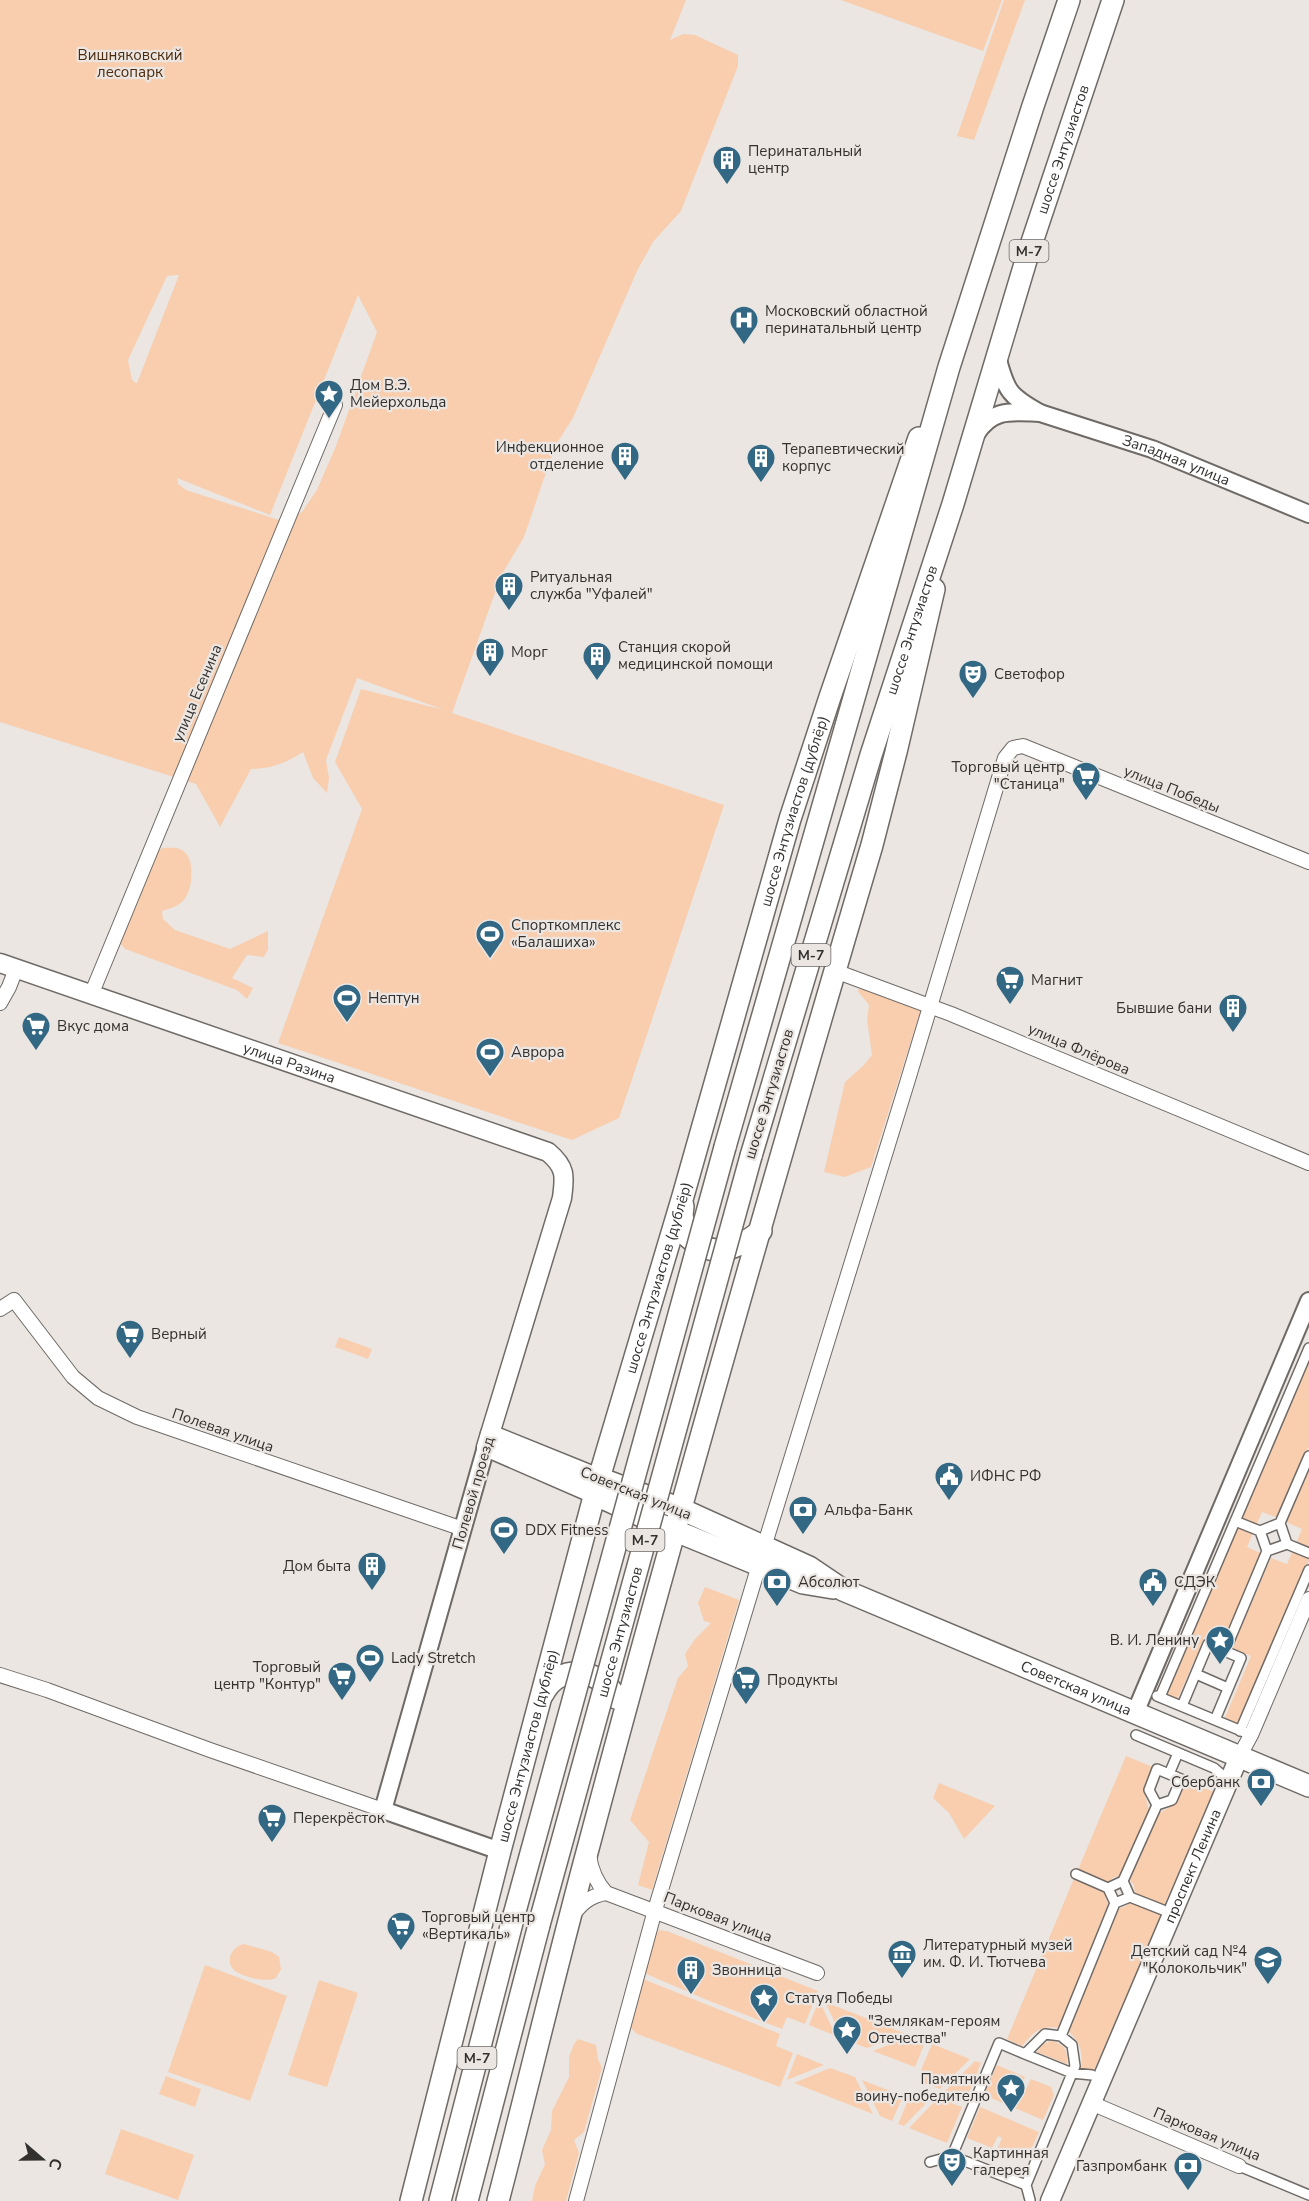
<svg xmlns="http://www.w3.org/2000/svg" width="1309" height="2201" font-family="'Nunito Sans',sans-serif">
	<rect width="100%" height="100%" fill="#ebe6e2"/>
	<path fill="#f8ceaf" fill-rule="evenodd" d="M0,0h686l-16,40 13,-6 12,1 43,20v11l-57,145 -28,31 -16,29 -64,147 -18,28 -31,91 -23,39 -49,137 272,92 -105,313 -47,22 -294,-97 84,-234 -27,-47 26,-73 83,21 -87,-32 -31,82 3,18 -2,15 -14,-15 -10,-26c-17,11 -32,17 -52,17l-31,58 -24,-43 -196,-62zM179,275l-42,108h-1l-4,-3 -4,-20 39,-84zM358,295l19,37 -41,114 -19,44 -15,22 -20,9 -96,-31 -8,-6 -1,-6 93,37z
		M841,0h161l-19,51z
		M1004,0h21l-51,140 -17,-4z
		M163,848c6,0 14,-1 19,2 13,7 11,36 4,47 -5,9 -15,11 -24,14l1,8 12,11 55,19 38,-18v18l-4,8 -17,-2 -15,23 21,10 -6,11 -10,-9 -112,-41 -5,-6 -1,-9 36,-82z
		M863,988l58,21 -50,158 -26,10 -21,-5 21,-90 18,-16 9,-11 -5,-35 2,-15 -12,-15z
		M339,1337l33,12 -4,10 -33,-12z
		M1309,1354v92l-31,72 -16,-6 -6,14 -18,-7z
		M1309,1469v80l-13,-6 6,-14 -16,-7z
		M1236,1525l17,8 -6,14 16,7 -39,90 -19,-8 -28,64 -14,-6z
		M1293,1550l16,7v4l-71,165 -14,-6 27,-64 -19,-8 39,-90 16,6z
		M705,1587l34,13 -87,290 -14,-5 11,-43 -19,-22 48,-142 10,-12 -3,-12 10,-15 16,-16 -7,-2 -6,-18z
		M1126,1756l27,11 -9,24 5,19 -28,66 -7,1 -8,7 -29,-12z
		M1185,1780l29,12 -51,116 -28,-12 -1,-11 -4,-5 28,-66 17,-10z
		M939,1783l56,23 -31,33 -15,-26 -16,-15z
		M1075,1876l29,12 2,12 4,5 -51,123c-18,-3 -26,4 -37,18l-15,-7z
		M1133,1901l29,12 -70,162 -11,-5c2,-18 0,-28 -14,-40l52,-122 5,-1z
		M659,1930l8,1 151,60 -13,33 -18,-7 -5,12 -75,-29 -63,-27 10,-36z
		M244,1944l28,8 7,5 2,12 -5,9c-10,5 -34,-1 -42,-8 -10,-10 -1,-24 10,-26z
		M205,1965l82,31 -37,105 -82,-29z
		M643,1979l137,55 -4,12 17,7 -13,34 -143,-53 -6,-6v-6z
		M319,1980l39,13 -31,94 -39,-12z
		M819,2000l17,36 -27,-11z
		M825,2002l81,32 -39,14 -24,-9z
		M911,2036l14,6 -10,25 -42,-16z
		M578,2039l18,6 2,14 4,9 -18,64 -10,8 5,13 -13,48h-34l3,-15 10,-22 -3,-14 9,-20 1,-19 17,-34v-20l5,-13z
		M1050,2041c14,2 18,9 17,23l-30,-12 5,-7z
		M932,2044l38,15 -30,30 -18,-7 4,-10 -5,-2z
		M797,2054l27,11 -37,15z
		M975,2061l6,2 -15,37 -21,-9z
		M997,2065l28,12 -5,12 5,2 6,-12 20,8 3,8 -11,25 -59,-25z
		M830,2068l25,9 18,37 -79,-31z
		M166,2076l35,13 -6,18 -36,-13z
		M862,2080l41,16 -11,25 -12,-5z
		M919,2090l14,6 -29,30 -6,-2 11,-26 6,2z
		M938,2098l24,9 -15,36 -38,-15z
		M980,2107l59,25 -11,24 -7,4 -24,-10 5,-12 -4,-2 -6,12 -25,-10z
		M121,2129l73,26 -16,45 -73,-26z"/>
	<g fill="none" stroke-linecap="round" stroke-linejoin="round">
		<g stroke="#6f6a66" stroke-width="12">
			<path id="pedestrian" d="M1235,1521l25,10
				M1280,1523l29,-67
				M1287,1544l22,9
				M1225,1651l42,-100 -7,-20 20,-8 7,21 -20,7
				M1196,1674l32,14
				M1157,1696l87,36
				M1160,1697l149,-349
				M1182,1706l26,-62 33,14 -26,62
				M1240,1731l69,-161
				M1136,1735l78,33 7,6
				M1157,1805l-8,-15 8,-21 12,5
				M1076,1874l32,14
				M1123,1881l7,16 -15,6 -7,-15 15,-7 34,-76 15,-5 9,-21 -12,-5 9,-21
				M1130,1897l33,13
				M1061,2036l-16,-2 -20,20 -26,-11 -47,113 74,29 49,-119 -3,-21 -11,-9 54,-133
				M1025,2054l47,19 20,2
				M930,2162l22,-6
				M1239,2166l70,29
				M1026,2185l4,15"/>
		</g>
		<g stroke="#6f6a66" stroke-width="16">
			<path id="minor" d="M835,971l116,43 358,149
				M91,995l244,-590
				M0,1003l9,-16 7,-18
				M0,1309l14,-9 59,77 25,21 39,19 326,112
				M764,1547l143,-464 98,-325 8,-10 10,-2 286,116
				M0,1675l47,15 163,60 173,60
				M1239,1757l12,-22 58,-136
				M589,1855c2,15 7,27 17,38
				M573,1915c9,-13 18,-19 33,-22l211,80
				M1091,2103l148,63
				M576,2201l79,-291 104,-345"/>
		</g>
		<g stroke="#6f6a66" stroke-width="20">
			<g id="tertiary">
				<path id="s1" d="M1040,413l112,36 157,65"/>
				<path d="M976,434c17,-26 35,-22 64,-21 -31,-17 -34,-22 -43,-57"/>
				<path d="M486,1447l-103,363 117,41"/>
				<path d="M1135,1713l174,-412"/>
			</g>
		</g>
		<g stroke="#6f6a66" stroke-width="21">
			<g id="secondary">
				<path id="s2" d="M0,963l548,189c18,15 17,24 14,46l-76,249 108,47"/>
				<path d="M490,1434l109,44"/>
				<path id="s3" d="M1050,2201l189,-444"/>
			</g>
		</g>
		<g stroke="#6f6a66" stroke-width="24">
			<g id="primary">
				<path d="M683,1206l-1,10 6,21c26,23 49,12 73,-6"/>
				<path id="s4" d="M599,1478l82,31 128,58 34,23 466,196"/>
				<path d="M594,1494l67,31 142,58 30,5"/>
				<path d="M543,1694c16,-32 59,-25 73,4"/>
				<path id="s5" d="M411,2201l89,-350 99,-373 84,-282 107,-377 40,-122 89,-259"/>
				<path d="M498,2201c31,-119 59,-238 91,-356 89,-335 185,-668 283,-1000l24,-93 38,-163"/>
			</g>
		</g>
		<g stroke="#6f6a66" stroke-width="24">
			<g id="trunk">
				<path d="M725,1147l224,-780 84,-261 36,-106"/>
				<path id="s6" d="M751,1156l120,-401 82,-251 74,-247 86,-257"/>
				<path d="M440,2201l74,-286"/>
				<path d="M467,2201l72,-276"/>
			</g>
		</g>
		<use href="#pedestrian" stroke="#fff" stroke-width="9"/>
		<use href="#minor" stroke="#fff" stroke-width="14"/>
		<use href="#tertiary" stroke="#fff" stroke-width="16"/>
		<use href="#secondary" stroke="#fff" stroke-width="18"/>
		<use href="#primary" stroke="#fff" stroke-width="21"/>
		<use href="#trunk" stroke="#fff" stroke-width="21"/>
		<g stroke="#6f6a66" stroke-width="24" stroke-linecap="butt">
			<g id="trunk-bridge">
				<path d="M514,1915l211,-768"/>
				<path id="s7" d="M539,1925l212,-769"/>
			</g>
		</g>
		<use href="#trunk-bridge" stroke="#fff" stroke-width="21"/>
	</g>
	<defs>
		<g id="building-pin" transform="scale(1.5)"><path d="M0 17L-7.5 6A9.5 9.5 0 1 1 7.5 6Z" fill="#326883" stroke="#ebe6e2"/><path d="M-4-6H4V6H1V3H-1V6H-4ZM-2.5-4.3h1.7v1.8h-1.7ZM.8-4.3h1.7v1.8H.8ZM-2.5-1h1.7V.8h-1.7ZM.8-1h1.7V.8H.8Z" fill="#fff"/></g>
		<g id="hospital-pin" transform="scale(1.5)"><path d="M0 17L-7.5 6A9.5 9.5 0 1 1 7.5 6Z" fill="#326883" stroke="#ebe6e2"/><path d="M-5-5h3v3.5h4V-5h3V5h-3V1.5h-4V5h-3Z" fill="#fff"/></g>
		<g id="sight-pin" transform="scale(1.5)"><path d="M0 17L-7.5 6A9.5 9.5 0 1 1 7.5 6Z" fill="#326883" stroke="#ebe6e2"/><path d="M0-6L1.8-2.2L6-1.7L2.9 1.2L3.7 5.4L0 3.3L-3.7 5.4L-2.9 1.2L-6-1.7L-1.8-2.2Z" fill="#fff"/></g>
		<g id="theatre-pin" transform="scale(1.5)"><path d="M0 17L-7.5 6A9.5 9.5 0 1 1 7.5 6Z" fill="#326883" stroke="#ebe6e2"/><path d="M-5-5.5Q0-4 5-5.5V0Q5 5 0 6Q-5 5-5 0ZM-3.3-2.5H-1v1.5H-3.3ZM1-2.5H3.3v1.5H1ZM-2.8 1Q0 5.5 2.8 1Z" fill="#fff"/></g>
		<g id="supermarket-pin" transform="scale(1.5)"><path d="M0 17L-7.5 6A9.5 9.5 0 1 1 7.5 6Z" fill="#326883" stroke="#ebe6e2"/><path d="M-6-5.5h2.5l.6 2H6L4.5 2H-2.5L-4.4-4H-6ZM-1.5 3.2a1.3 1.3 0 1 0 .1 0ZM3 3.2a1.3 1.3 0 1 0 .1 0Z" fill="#fff"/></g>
		<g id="stadium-pin" transform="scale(1.5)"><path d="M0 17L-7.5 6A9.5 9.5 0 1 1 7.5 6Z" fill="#326883" stroke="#ebe6e2"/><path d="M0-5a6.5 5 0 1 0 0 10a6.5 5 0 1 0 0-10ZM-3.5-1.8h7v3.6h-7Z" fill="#fff"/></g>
		<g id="civic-pin" transform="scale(1.5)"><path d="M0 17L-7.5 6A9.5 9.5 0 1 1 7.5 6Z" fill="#326883" stroke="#ebe6e2"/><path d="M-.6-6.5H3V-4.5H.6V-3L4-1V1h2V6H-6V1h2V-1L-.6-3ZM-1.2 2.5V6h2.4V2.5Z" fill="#fff"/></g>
		<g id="bank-pin" transform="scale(1.5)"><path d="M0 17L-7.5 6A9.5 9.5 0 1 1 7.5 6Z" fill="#326883" stroke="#ebe6e2"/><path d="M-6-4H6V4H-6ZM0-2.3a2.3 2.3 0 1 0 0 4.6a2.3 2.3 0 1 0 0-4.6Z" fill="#fff"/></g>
		<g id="museum-pin" transform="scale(1.5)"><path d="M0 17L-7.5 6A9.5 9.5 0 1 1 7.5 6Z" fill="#326883" stroke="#ebe6e2"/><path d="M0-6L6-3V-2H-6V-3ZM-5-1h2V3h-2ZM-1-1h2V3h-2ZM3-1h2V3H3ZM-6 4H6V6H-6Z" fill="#fff"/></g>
		<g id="school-pin" transform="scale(1.5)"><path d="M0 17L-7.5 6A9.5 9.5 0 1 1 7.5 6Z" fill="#326883" stroke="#ebe6e2"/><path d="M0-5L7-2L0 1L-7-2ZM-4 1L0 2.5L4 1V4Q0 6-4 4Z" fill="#fff"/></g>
	</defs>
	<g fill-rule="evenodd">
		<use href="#building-pin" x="727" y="160"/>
		<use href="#hospital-pin" x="744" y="320"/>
		<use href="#sight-pin" x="329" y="394"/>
		<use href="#building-pin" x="625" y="456"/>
		<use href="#building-pin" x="761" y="458"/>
		<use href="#building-pin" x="509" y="586"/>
		<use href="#building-pin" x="490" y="652"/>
		<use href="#building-pin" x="597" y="656"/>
		<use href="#theatre-pin" x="973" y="674"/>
		<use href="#supermarket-pin" x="1086" y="776"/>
		<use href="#stadium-pin" x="490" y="934"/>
		<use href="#supermarket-pin" x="1010" y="980"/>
		<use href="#stadium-pin" x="347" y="998"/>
		<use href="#building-pin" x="1233" y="1008"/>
		<use href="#supermarket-pin" x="36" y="1026"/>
		<use href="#stadium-pin" x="490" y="1052"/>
		<use href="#supermarket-pin" x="130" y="1334"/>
		<use href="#civic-pin" x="949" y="1476"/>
		<use href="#bank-pin" x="803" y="1510"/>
		<use href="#stadium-pin" x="504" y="1530"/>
		<use href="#building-pin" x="372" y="1566"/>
		<use href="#bank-pin" x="777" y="1582"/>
		<use href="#civic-pin" x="1153" y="1582"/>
		<use href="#sight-pin" x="1220" y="1640"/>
		<use href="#stadium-pin" x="370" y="1658"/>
		<use href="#supermarket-pin" x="342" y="1676"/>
		<use href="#supermarket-pin" x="746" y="1680"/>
		<use href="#bank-pin" x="1261" y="1782"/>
		<use href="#supermarket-pin" x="272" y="1818"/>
		<use href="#supermarket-pin" x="401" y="1926"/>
		<use href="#museum-pin" x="902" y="1954"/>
		<use href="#school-pin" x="1268" y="1960"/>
		<use href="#building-pin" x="691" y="1970"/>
		<use href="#sight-pin" x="764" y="1998"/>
		<use href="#sight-pin" x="847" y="2030"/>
		<use href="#sight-pin" x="1011" y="2088"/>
		<use href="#theatre-pin" x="952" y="2162"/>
		<use href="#bank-pin" x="1188" y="2166"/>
	</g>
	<g text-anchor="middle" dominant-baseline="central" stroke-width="4.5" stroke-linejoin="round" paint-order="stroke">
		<g fill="#ebe6e2" stroke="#6a6765" stroke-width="1.5">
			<rect x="1009.5" y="240" width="39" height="22" rx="4.5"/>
			<rect x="791.5" y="944" width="39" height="22" rx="4.5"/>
			<rect x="625.5" y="1529" width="39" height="22" rx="4.5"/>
			<rect x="457.5" y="2047" width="39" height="22" rx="4.5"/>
		</g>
		<g font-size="14" font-weight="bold" fill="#33312f">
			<text x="1029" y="251">М-7</text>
			<text x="811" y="955">М-7</text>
			<text x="645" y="1540">М-7</text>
			<text x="477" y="2058">М-7</text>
		</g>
		<g font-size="15" fill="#4e2a0b" stroke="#ebe6e2">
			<text x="130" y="55">Вишняковский<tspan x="130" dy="17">лесопарк</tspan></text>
		</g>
		<g font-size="15" fill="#33312f" stroke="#ebe6e2">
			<text stroke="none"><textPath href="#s6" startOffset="1054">шоссе Энтузиастов</textPath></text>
			<text stroke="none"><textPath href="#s1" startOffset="144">Западная улица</textPath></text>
			<text stroke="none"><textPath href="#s6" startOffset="550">шоссе Энтузиастов</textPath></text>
			<text transform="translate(197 693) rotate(-67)">улица Есенина</text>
			<text transform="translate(1172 789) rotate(22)">улица Победы</text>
			<text stroke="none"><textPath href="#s5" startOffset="1442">шоссе Энтузиастов (дублёр)</textPath></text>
			<text transform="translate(1079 1049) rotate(23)">улица Флёрова</text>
			<text stroke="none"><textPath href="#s2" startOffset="306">улица Разина</textPath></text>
			<text transform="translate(769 1094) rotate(-73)">шоссе Энтузиастов</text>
			<text stroke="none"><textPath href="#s5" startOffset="956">шоссе Энтузиастов (дублёр)</textPath></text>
			<text transform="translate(223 1430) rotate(19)">Полевая улица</text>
			<text transform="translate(473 1493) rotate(-74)">Полевой проезд</text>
			<text transform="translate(636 1493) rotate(22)">Советская улица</text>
			<text stroke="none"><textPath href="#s7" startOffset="304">шоссе Энтузиастов</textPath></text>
			<text stroke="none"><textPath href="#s4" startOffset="522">Советская улица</textPath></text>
			<text stroke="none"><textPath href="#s5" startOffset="470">шоссе Энтузиастов (дублёр)</textPath></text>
			<text stroke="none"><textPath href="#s3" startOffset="364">проспект Ленина</textPath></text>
			<text transform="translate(718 1917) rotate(21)">Парковая улица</text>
			<text transform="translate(1207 2134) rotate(23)">Парковая улица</text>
		</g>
		<g font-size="15" fill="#33312f" stroke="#ebe6e2" text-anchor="start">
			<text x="748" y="151">Перинатальный<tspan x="748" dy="17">центр</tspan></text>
			<text x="765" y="311">Московский областной<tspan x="765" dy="17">перинатальный центр</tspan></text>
			<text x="350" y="385">Дом В.Э.<tspan x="350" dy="17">Мейерхольда</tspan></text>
			<text x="604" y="447" text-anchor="end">Инфекционное<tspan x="604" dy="17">отделение</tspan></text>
			<text x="782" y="449">Терапевтический<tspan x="782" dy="17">корпус</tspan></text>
			<text x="530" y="577">Ритуальная<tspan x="530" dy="17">служба "Уфалей"</tspan></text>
			<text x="618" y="647">Станция скорой<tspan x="618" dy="17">медицинской помощи</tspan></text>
			<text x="511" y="652">Морг</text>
			<text x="994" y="674">Светофор</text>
			<text x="1065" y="767" text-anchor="end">Торговый центр<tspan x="1065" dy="17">"Станица"</tspan></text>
			<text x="511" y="925">Спорткомплекс<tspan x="511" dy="17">«Балашиха»</tspan></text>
			<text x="1031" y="980">Магнит</text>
			<text x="368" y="998">Нептун</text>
			<text x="1212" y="1008" text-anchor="end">Бывшие бани</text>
			<text x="57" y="1026">Вкус дома</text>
			<text x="511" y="1052">Аврора</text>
			<text x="151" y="1334">Верный</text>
			<text x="970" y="1476">ИФНС РФ</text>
			<text x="824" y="1510">Альфа-Банк</text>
			<text x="525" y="1530">DDX Fitness</text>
			<text x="351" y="1566" text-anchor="end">Дом быта</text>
			<text x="798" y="1582">Абсолют</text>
			<text x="1174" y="1582">СДЭК</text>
			<text x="1199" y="1640" text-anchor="end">В. И. Ленину</text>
			<text x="391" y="1658">Lady Stretch</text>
			<text x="321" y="1667" text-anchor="end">Торговый<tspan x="321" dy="17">центр "Контур"</tspan></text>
			<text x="767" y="1680">Продукты</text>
			<text x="1240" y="1782" text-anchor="end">Сбербанк</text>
			<text x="293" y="1818">Перекрёсток</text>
			<text x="422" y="1917">Торговый центр<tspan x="422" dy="17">«Вертикаль»</tspan></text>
			<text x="923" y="1945">Литературный музей<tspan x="923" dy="17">им. Ф. И. Тютчева</tspan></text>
			<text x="1247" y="1951" text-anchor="end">Детский сад №4<tspan x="1247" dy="17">"Колокольчик"</tspan></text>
			<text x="712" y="1970">Звонница</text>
			<text x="785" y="1998">Статуя Победы</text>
			<text x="868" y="2021">"Землякам-героям<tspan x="868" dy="17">Отечества"</tspan></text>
			<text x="990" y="2079" text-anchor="end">Памятник<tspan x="990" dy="17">воину-победителю</tspan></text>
			<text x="973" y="2153">Картинная<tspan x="973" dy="17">галерея</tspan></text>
			<text x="1167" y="2166" text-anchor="end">Газпромбанк</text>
		</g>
	</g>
	<g transform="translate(42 2159) rotate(110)" stroke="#ebe6e2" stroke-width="4.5" paint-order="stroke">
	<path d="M0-4.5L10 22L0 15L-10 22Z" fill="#33312f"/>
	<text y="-9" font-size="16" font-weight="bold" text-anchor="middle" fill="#33312f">С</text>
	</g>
</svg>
